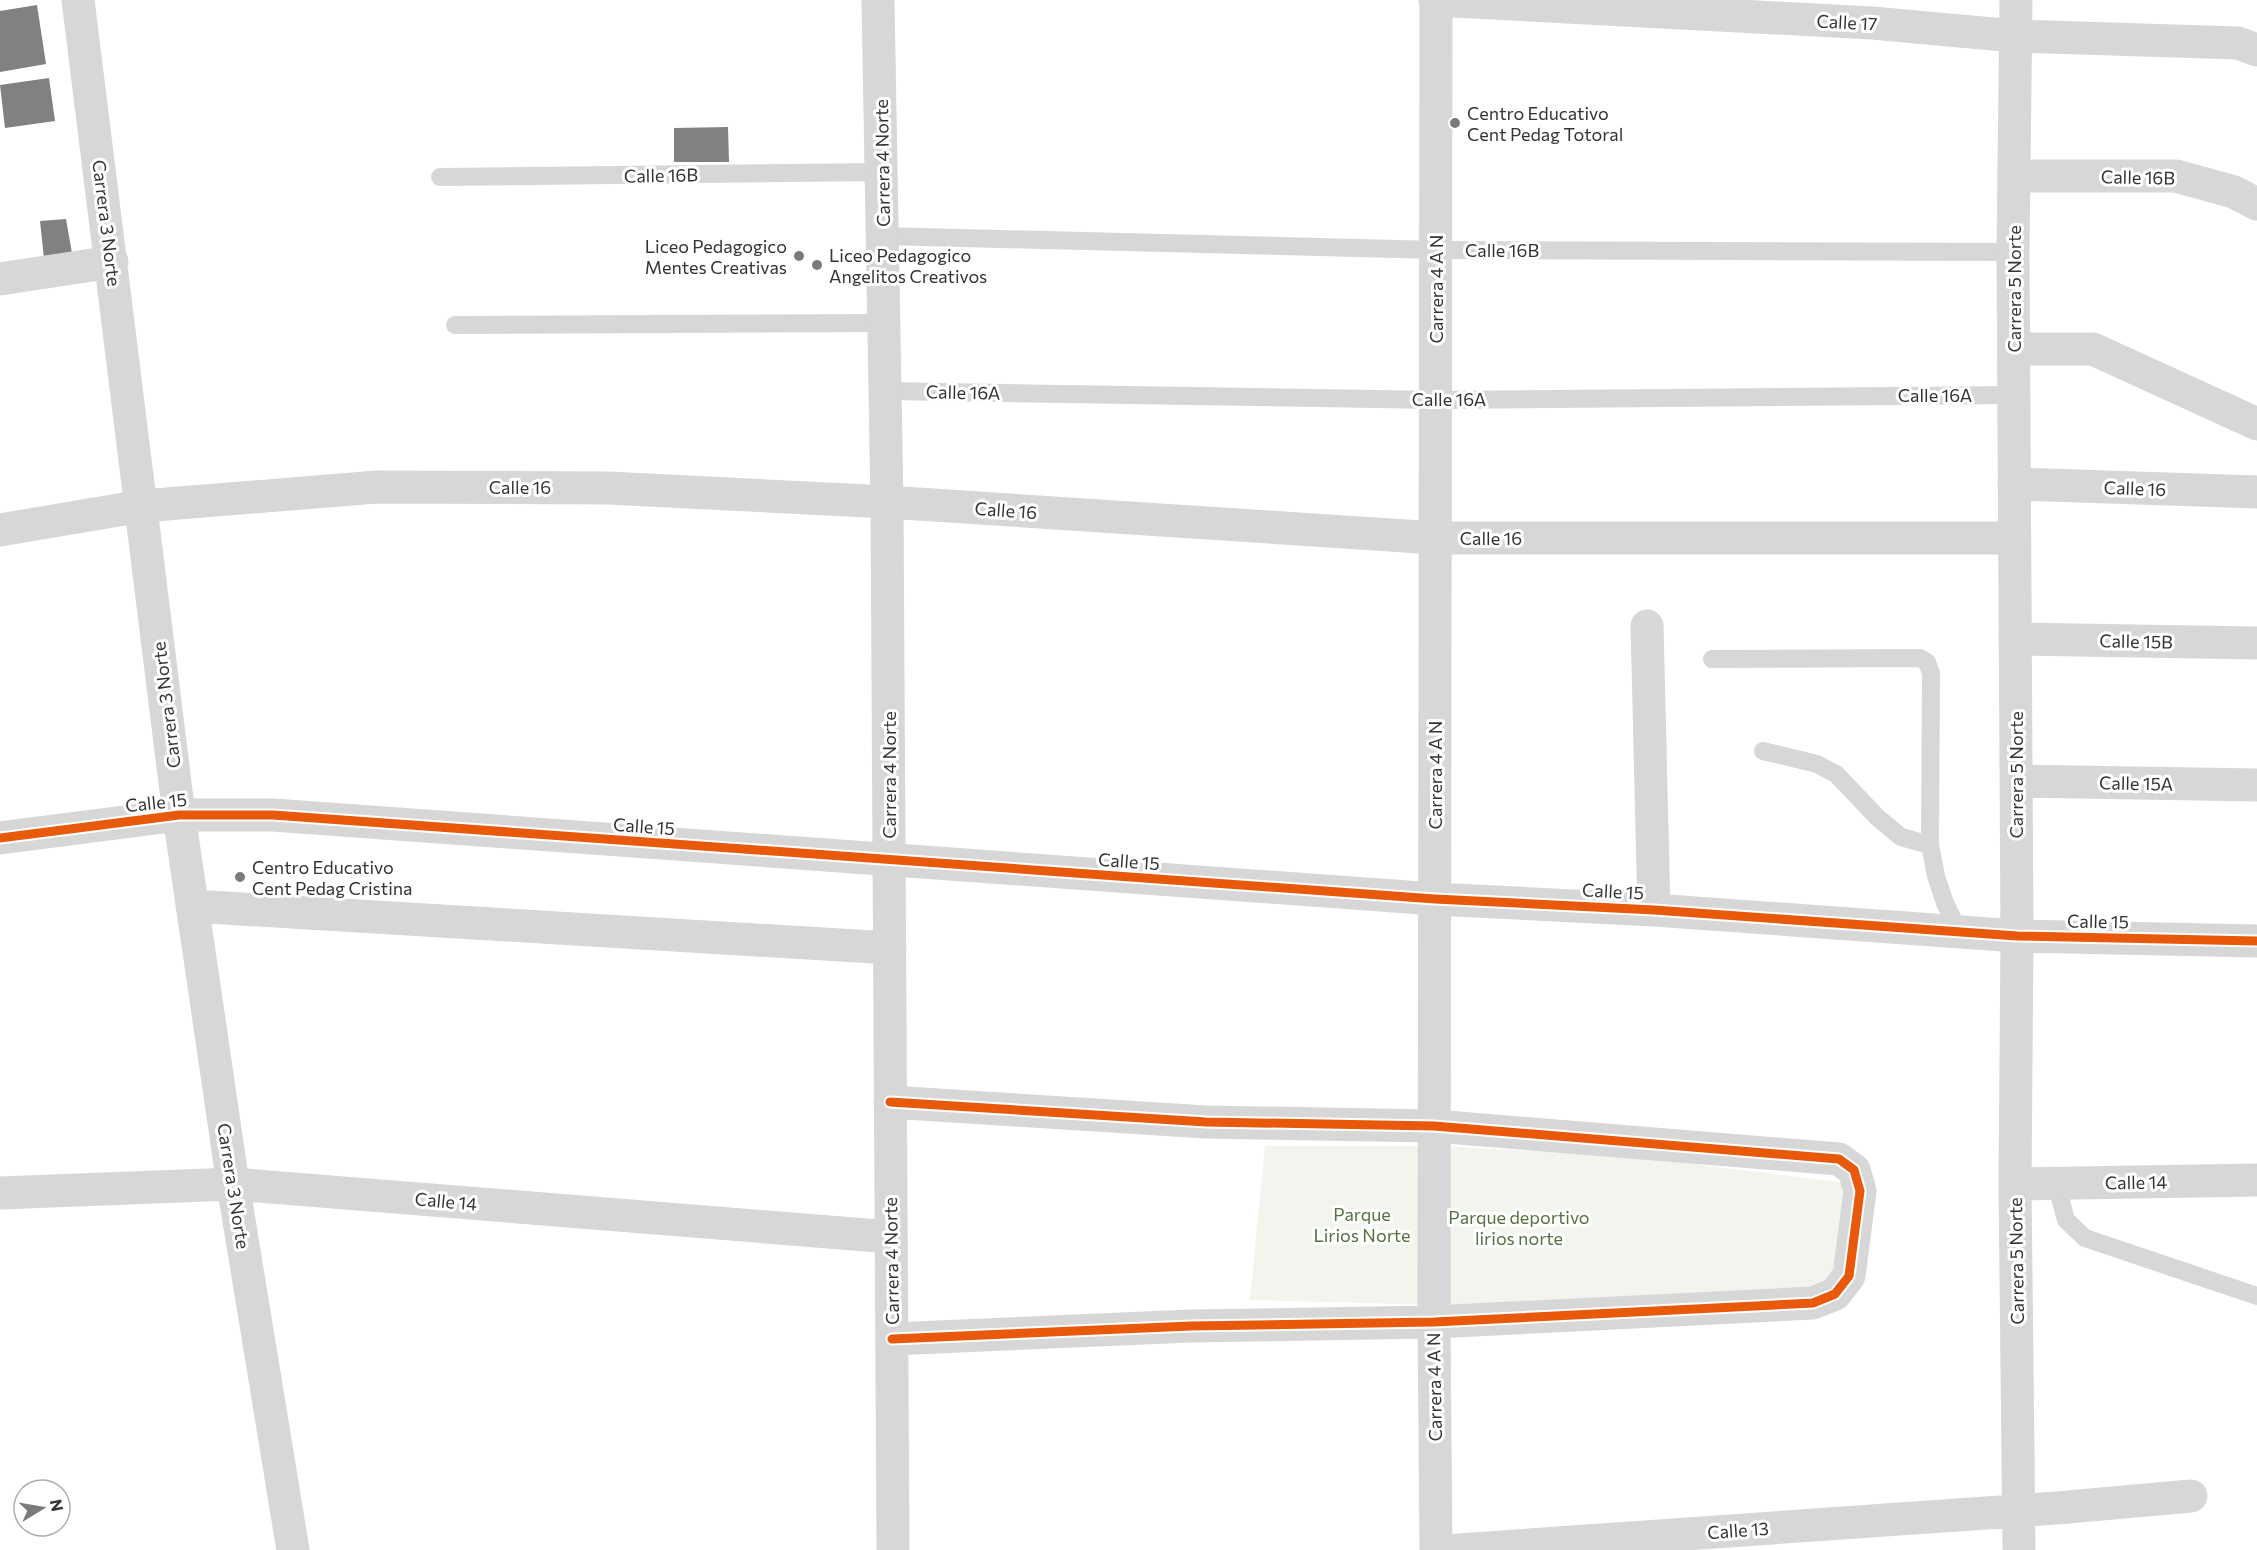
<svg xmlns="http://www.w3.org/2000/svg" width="2257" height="1550" font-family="Commissioner,sans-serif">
	<rect width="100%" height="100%" fill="#fff"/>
	<path fill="#f1f5ed" d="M1265,1146h180l191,11 211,26 -6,90 -41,26 -362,6 -188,-5z"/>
	<path fill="#818181" d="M37,5l9,59 -46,8v-61z
		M49,78l6,43 -50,7 -5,-43z
		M728,127l1,35h-55v-34z
		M66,219l7,40 -28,9 -5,-47z"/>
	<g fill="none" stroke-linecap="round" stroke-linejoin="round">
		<path stroke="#d7d7d7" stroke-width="18" d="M440,177l442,-5
			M883,236l553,14 577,2
			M455,325l429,-2
			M885,391l551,9 578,-5
			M1712,659l208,-1 7,4 4,11 -1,172 6,31 9,27 14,29
			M1763,751l54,13 19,10 42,44 23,19 29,8
			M2056,1183l10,37 19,18 172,58"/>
		<path stroke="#d7d7d7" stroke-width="33" d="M78,0l101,815 54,369 60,366
			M878,0l9,502 6,1048
			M1435,0l437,23 143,13 223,7 19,7
			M2016,0l-3,252 4,684 -2,248 4,366
			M2014,176h162l58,16 23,12
			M0,279l112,-17
			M2014,349h79l164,75
			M2014,484l243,8
			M0,530l142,-24 235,-19 232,1 278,14 549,36h578
			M1647,626l7,284
			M2015,639l242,4
			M2016,781l241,4
			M0,838l179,-23h94l1162,84 219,11 363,26 240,5
			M192,906l698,42
			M890,1102l316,20 228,4 405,33 15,11 6,21 -11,85 -14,18 -22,9 -379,19 -243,4 -299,13
			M2015,1184l242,-4
			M0,1193l233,-9 658,53
			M1436,1550l-2,-228 2,-1322
			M1458,1550l599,-42 134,-12"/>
		<g stroke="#fff" stroke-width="13">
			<path id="cycleway" d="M0,838l179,-23h94l1162,84 219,11 363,26 240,5
				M890,1102l316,20 228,4 405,33 15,11 6,21 -11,85 -14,18 -22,9 -379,19 -243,4 -299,13"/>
		</g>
		<use href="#cycleway" stroke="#e8590c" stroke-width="9"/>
	</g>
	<g fill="#7a7a7a" stroke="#fff" stroke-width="2">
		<circle cx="1455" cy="123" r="6"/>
		<circle cx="799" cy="256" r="6"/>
		<circle cx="817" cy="265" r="6"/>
		<circle cx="240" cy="877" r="6"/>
	</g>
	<g text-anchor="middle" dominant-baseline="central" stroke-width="6" stroke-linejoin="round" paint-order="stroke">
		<g font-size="18" fill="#333" stroke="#fff">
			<text transform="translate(1847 22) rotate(3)">Calle 17</text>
			<text transform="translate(882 163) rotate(-91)">Carrera 4 Norte</text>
			<text transform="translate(661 175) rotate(-1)">Calle 16B</text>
			<text transform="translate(2138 177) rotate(1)">Calle 16B</text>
			<text transform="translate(107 223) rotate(83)">Carrera 3 Norte</text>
			<text x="1502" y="250">Calle 16B</text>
			<text transform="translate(1436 289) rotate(-90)">Carrera 4 A N</text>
			<text transform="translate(2014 289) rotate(-90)">Carrera 5 Norte</text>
			<text transform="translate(963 392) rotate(1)">Calle 16A</text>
			<text x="1935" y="395">Calle 16A</text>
			<text x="1449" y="399">Calle 16A</text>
			<text x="520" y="487">Calle 16</text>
			<text transform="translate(2135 488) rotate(2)">Calle 16</text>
			<text transform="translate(1006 510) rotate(4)">Calle 16</text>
			<text x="1491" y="538">Calle 16</text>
			<text transform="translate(2136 641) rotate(1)">Calle 15B</text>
			<text transform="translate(166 705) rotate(-97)">Carrera 3 Norte</text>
			<text transform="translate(889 775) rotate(-90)">Carrera 4 Norte</text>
			<text transform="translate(1435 775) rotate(-90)">Carrera 4 A N</text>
			<text transform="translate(2016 775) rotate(-90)">Carrera 5 Norte</text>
			<text transform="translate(2136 783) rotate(1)">Calle 15A</text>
			<text transform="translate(156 802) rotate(-6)">Calle 15</text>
			<text transform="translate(644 826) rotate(4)">Calle 15</text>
			<text transform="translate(1129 861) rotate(4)">Calle 15</text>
			<text transform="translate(1613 891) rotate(3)">Calle 15</text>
			<text transform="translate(2098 921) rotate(1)">Calle 15</text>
			<text transform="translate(2136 1182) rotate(-1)">Calle 14</text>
			<text transform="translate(234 1186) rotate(81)">Carrera 3 Norte</text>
			<text transform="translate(446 1201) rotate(5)">Calle 14</text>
			<text transform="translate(891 1261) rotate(-91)">Carrera 4 Norte</text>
			<text transform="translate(2016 1261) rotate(-91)">Carrera 5 Norte</text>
			<text transform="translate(1434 1387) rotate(-91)">Carrera 4 A N</text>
			<text transform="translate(1738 1530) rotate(-4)">Calle 13</text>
		</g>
		<g font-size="18" fill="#333" stroke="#fff" text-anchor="start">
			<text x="1467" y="113">Centro Educativo<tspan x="1467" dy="21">Cent Pedag Totoral</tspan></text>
			<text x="787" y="246" text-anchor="end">Liceo Pedagogico<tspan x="787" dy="21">Mentes Creativas</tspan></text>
			<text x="829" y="255">Liceo Pedagogico<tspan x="829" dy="21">Angelitos Creativos</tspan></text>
			<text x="252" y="867">Centro Educativo<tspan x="252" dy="21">Cent Pedag Cristina</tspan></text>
		</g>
		<g font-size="18" fill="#56703f" stroke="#fff">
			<text x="1362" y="1214">Parque<tspan x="1362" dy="21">Lirios Norte</tspan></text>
			<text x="1519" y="1217">Parque deportivo<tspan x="1519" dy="21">lirios norte</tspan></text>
		</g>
	</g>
	<g transform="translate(42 1508) rotate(79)"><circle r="28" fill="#ffffff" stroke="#adadad" stroke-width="1.5"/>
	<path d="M0-4.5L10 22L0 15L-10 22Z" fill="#7a7a7a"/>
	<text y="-9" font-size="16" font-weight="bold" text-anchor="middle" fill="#333333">N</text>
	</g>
</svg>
